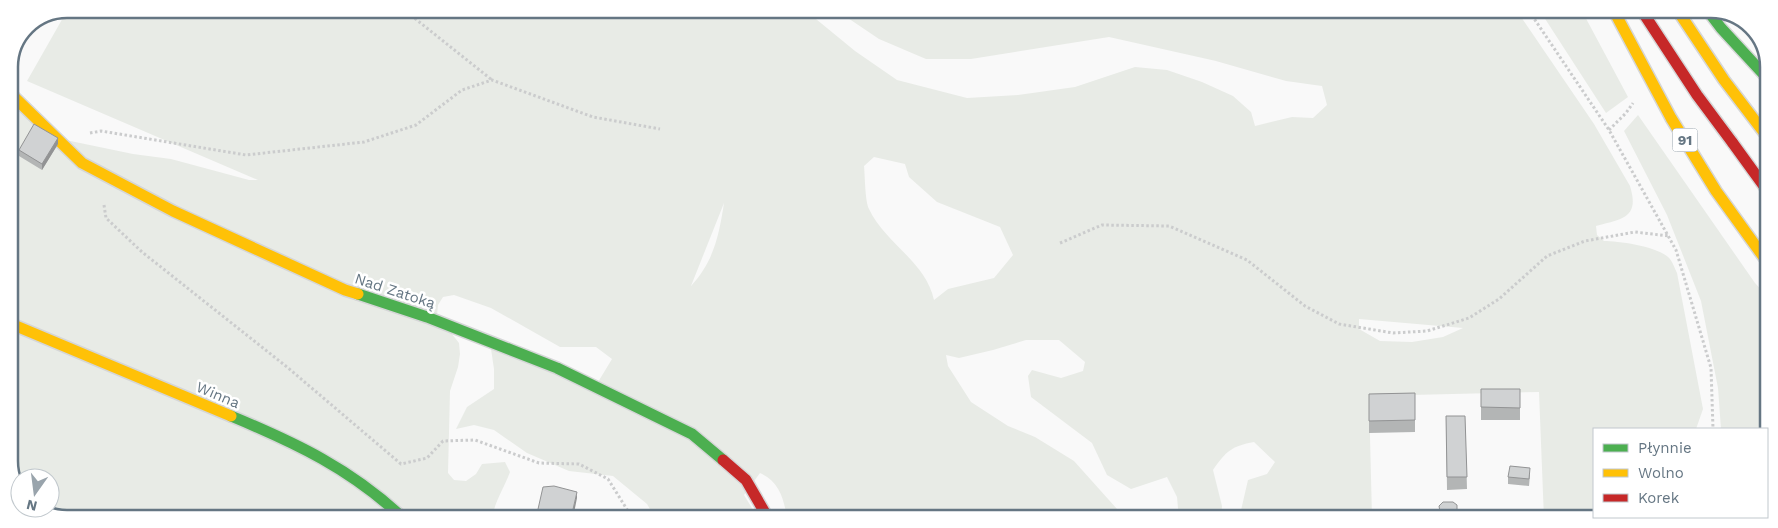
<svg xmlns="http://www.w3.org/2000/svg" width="1778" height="528" font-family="'Work Sans',sans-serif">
	<rect width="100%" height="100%" fill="#f9f9f9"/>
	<path fill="#e8ebe6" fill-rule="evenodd" d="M68,9h488l17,6 3,-6 229,1 50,41 42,29 70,18 51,-3 57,-8 60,-20 32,3 35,12 31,14 18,16 4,14 37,-9 21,1 14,-13 -5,-19 -36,-5 -70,-20 -107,-24 -138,22h-45l-47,-20 -43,-29 681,1 77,113 36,62c10,32 -8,33 -34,40l1,9 7,6c15,0 57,6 66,18 3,4 5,10 7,14l26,136 -7,20h-102v88h73l-1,2h-122l-5,-127 -170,4 3,121 2,2h-135l9,-39 19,-6 8,-12 -21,-20c-22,4 -28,9 -41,28l9,36 -1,13h-42l-2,-22 -10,-20 -36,12 -24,-14 -15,-32 -61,-46 -3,-21 4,-6 29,8 22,-7 2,-9 -26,-22h-33l-33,10 -34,8 -13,-3 2,11 23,36 37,24 27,11 39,24 52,58 -339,-1c-3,-19 -8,-37 -27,-45l-16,22 14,23h-103l-8,-14 -34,-28 -44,-5 -42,-18 -33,-23 -20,-5 -18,4 11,-22 27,-18v-20l-3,-20 104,38 17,-28 -16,-12h-36l-69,-39 -37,-13 -11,2 -5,8 -1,10 22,28 1,11 -2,13 -8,24 -2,82 6,7 12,1 10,-7 6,-10 23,-2 5,10c-6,16 -15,29 -18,46l-440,-1 -14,-9h12v-30h-30v16l-11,-29v-373l47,46 77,16 38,5 78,21h9l-231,-99zM874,157l31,7 4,13 28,25 63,25 13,28 -19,23 -46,11 -14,11c-8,-38 -49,-57 -65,-91 -4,-8 -4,-33 -5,-43zM724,203c-5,32 -10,58 -33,83zM1359,319l104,9 -20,9 -31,5 -32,-1 -21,-12z
		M1540,11h42l46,86 -22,16z
		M1638,115l117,168 13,14 -1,180v-48h-46l-3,-41 -17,-87 -34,-86 -43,-84z"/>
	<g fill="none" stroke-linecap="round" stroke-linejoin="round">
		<g stroke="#d5d6d7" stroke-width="14">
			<path id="fast" d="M1708,11l13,17 48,52
				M358,294l69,23 130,51 135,66 31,26
				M231,416c65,27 120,53 172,102"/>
		</g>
		<g stroke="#d5d6d7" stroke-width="14">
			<path id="slow" d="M9,92l73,71 91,48 172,79 13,4
				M9,323l222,93"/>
		</g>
		<g stroke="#d5d6d7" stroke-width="14">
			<path id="jam" d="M1732,142l37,51
				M723,460l23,20 22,38"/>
		</g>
		<path stroke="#cbcccd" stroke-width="3" stroke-dasharray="2.5 2.5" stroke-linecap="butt" d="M403,9l89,71
			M1529,11l80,119 67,120 35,118 2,61
			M1609,130l17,-17 7,-10
			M90,133l11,-2 145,24 118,-13 52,-17 46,-35 30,-10 101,37 67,12
			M104,205l2,13 36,34 145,115 114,97 26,-6 16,-17 32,-1 64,23 40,1 29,15 20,32 6,7
			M1060,243l42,-18 67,1 78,34 58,46 34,18 54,9 34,-2 42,-13 30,-19 48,-43 38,-15 50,-9 34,4
			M1690,519l2,-2"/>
		<use href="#fast" stroke="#4caf50" stroke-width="11"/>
		<use href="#slow" stroke="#ffc107" stroke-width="11"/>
		<use href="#jam" stroke="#c62828" stroke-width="11"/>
		<g stroke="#d5d6d7" stroke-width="14" stroke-linecap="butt">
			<path id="slow-bridge" d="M1614,11l57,107 45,73 52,72
				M1678,11l46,69 45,59"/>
		</g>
		<g stroke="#d5d6d7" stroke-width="14" stroke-linecap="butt">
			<path id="jam-bridge" d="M1642,11l55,84 35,47"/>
		</g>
		<use href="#slow-bridge" stroke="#ffc107" stroke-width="11"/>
		<use href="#jam-bridge" stroke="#c62828" stroke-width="11"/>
	</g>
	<path fill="#b3b5b5" d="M58,144l-16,26 -23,-14v-6z
		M1481,389h39v31h-39z
		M1415,393v39l-46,1v-39z
		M1446,416h19l2,73 -20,1z
		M1530,475l-1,11 -21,-2v-7z"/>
	<path fill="#929394" d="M58,138v6l-16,26v-6z
		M577,492v6l-4,20h-2z"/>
	<path fill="#d0d2d3" stroke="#929394" d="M34,124l24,14 -16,26 -23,-14z
		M1481,389h39v19l-39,-1z
		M1415,393v27l-46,1v-27z
		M1446,416h19l2,61h-20z
		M1510,466l20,2 -1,11 -21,-2z
		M554,486l23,6 -6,26h-35l7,-31z
		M1443,502h10l4,3v14h-32v-6l15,-1 -1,-6z"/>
	<g text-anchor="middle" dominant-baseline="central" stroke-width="5" stroke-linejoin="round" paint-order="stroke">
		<rect fill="#fff" stroke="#939fa8" stroke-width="1" x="1672.5" y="128.5" width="25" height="23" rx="4"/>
		<g font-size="14" font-weight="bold" fill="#657683">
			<text x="1685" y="140">91</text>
		</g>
		<g font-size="15" fill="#657683" stroke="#fff">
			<text transform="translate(395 291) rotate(18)">Nad Zatoką</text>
			<text transform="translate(218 395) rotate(23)">Winna</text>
		</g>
	</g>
	<path d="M0 0H1778V528H0ZM67 18H1711A49 49 0 0 1 1760 67V461A49 49 0 0 1 1711 510H67A49 49 0 0 1 18 461V67A49 49 0 0 1 67 18Z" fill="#fff" fill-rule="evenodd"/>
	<path fill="none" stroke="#657683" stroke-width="2.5" d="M67 18H1711A49 49 0 0 1 1760 67V461A49 49 0 0 1 1711 510H67A49 49 0 0 1 18 461V67A49 49 0 0 1 67 18Z"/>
	<rect x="1593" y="428" width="175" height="90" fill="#ffffff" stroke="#c1c8cd"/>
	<rect x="1603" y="444" width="25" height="8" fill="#4caf50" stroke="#c1c8cd"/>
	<text x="1638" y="453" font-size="15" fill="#657683">Płynnie</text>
	<rect x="1603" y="469" width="25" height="8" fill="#ffc107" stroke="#c1c8cd"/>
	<text x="1638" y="478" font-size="15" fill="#657683">Wolno</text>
	<rect x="1603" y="494" width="25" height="8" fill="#c62828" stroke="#c1c8cd"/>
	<text x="1638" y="503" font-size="15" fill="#657683">Korek</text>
	<g transform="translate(35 493) rotate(194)"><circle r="24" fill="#ffffff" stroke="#c1c8cd"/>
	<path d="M0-4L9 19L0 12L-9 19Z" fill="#99a4ac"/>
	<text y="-8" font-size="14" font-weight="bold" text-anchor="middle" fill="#657683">N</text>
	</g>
</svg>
